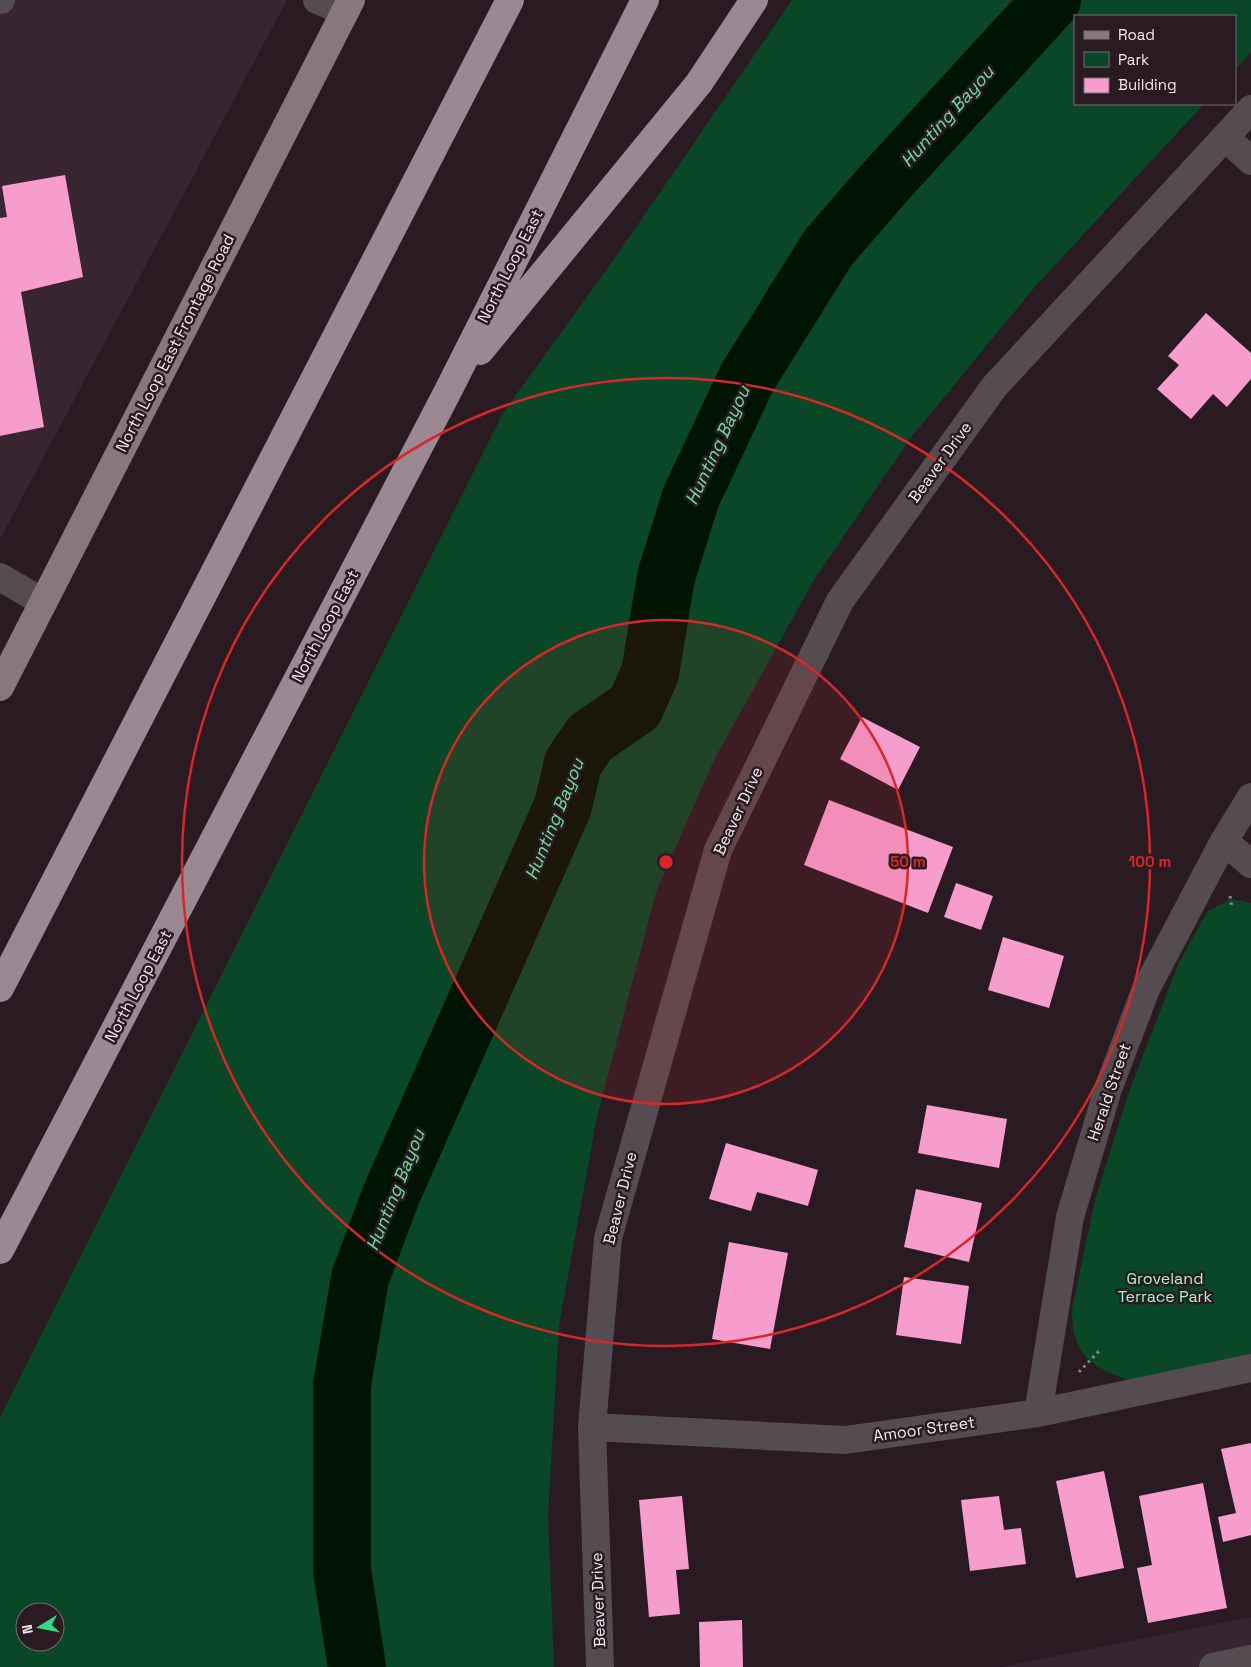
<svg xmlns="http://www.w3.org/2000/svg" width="1251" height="1667" font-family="'Space Grotesk',sans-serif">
	<rect width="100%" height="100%" fill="#2a1b23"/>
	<path fill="#39252f" d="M0,0h287l-287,539z
		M1251,1617v50h-250z"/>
	<path fill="#094727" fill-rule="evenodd" d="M792,0h459v52l-16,18v-54h-160v88h129l-171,185 -124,151 -95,140 -100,180 -58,132 -59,225 -38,208 -11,190 6,152h-554v-250l503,-1004 112,-155zM25,1612h30v30h-30z
		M1231,899l20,4v454l-119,24c-41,-14 -60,-25 -60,-72l23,-109 34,-108 50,-130 29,-51z"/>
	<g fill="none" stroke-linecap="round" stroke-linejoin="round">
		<path stroke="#001405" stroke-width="58" d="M357,1667l-15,-97v-185l18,-107 31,-83 172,-389 10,-43 17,-25 45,-31 15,-34 16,-96 25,-80 56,-119 81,-130 58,-67 166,-181"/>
	</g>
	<path fill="#f79dce" d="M65,175l18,102 -62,15 23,135 -44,9v-218l7,-1 -5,-31z
		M1206,313l45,40v26l-24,28 -14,-13 -22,25 -34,-30 22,-24 -11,-9z
		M862,717l58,30 -22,43 -58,-31z
		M829,800l124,47 -25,66 -124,-48z
		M956,883l37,13 -12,34 -37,-13z
		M1003,937l61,19 -15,52 -61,-18z
		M927,1105l80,14 -8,49 -81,-15z
		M726,1143l92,27 -10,36 -51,-14 -6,19 -42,-12z
		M916,1189l66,14 -13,59 -65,-15z
		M729,1242l59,11 -18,96 -58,-10z
		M904,1277l65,9 -8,58 -65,-9z
		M1251,1443v92l-28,7 -5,-25 18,-4 -15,-64z
		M1104,1471l20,97 -48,10 -20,-97z
		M1203,1483l24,125 -79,15 -11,-55 15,-3 -13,-69z
		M682,1496l7,73 -13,1 4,44 -31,3 -10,-117z
		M999,1496l5,34 17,-2 5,36 -56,7 -9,-71z
		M742,1620l1,47h-43l-1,-45z"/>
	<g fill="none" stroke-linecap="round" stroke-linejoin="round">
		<path stroke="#93868d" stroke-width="3" stroke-dasharray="2.5 4" stroke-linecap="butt" d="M1230,896l2,12
			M1079,1372l20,-21"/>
		<path stroke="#544c50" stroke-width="28" d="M0,0h1
			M317,0l28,12
			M1225,137l26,24
			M0,577l43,25
			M1224,841l27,23
			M1038,1413l32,-196 38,-128 38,-100 78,-148 27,-44
			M592,1427l253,13 193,-27 213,-45
			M600,1667l-8,-240 16,-189 110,-388 122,-249 154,-214 257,-278
			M1213,1667l38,-8"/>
		<path stroke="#87777f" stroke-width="28" d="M0,687l351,-687"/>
		<path stroke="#9b8892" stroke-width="28" d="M480,351l219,-268 55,-83
			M0,988l510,-988
			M0,1250l448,-859 197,-391"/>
	</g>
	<circle cx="666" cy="862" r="242" fill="#d62828" fill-opacity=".12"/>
	<g fill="none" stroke="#d62828" stroke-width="2.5">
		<circle cx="666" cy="862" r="242"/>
		<circle cx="666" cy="862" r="484"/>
	</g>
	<g text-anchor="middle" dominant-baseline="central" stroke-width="5" stroke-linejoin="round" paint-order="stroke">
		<g font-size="16" fill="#f3e8ed" stroke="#2a1b23">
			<text transform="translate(510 266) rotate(-63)">North Loop East</text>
			<text transform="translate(175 343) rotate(-63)">North Loop East Frontage Road</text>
			<text transform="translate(940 462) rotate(-54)">Beaver Drive</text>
			<text transform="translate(325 626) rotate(-62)">North Loop East</text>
			<text transform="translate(738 811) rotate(-65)">Beaver Drive</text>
			<text transform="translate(138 986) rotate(-62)">North Loop East</text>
			<text transform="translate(1109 1092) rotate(-71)">Herald Street</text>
			<text transform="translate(620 1198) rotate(-76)">Beaver Drive</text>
			<text transform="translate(924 1429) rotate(-8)">Amoor Street</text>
			<text transform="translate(598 1600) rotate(-92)">Beaver Drive</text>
		</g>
		<g font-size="16" fill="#9dfabe" stroke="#2a1b23">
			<text x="1165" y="1278">Groveland<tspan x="1165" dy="18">Terrace Park</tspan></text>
		</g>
		<g font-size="18" font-style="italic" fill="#67e298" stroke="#2a1b23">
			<text transform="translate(947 116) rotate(-48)">Hunting Bayou</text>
			<text transform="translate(717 445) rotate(-65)">Hunting Bayou</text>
			<text transform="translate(554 819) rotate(-68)">Hunting Bayou</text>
			<text transform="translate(395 1190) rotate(-68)">Hunting Bayou</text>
		</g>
	</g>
	<circle cx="666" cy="862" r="8" fill="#d62828" stroke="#2a1b23" stroke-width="2.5"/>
	<g font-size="15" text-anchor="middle" font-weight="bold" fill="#d62828" stroke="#2a1b23" stroke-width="5" stroke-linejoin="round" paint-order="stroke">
		<text x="908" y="867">50 m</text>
		<text x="1150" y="867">100 m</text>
	</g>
	<rect x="1074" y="15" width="162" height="90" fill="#2a1b23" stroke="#7a6d74"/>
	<rect x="1084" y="31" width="25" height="8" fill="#87777f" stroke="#7a6d74"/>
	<text x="1118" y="40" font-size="15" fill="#f3e8ed">Road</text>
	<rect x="1084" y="52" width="25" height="15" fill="#094727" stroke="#7a6d74"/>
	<text x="1118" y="65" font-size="15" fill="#f3e8ed">Park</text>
	<rect x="1084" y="78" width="25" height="15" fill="#f79dce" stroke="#7a6d74"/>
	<text x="1118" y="90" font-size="15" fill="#f3e8ed">Building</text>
	<g transform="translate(40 1627) rotate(260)"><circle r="24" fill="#2a1b23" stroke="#7a6d74"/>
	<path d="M0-4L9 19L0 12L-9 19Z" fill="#32d882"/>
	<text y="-8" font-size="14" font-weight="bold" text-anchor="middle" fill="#f3e8ed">N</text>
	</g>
</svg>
